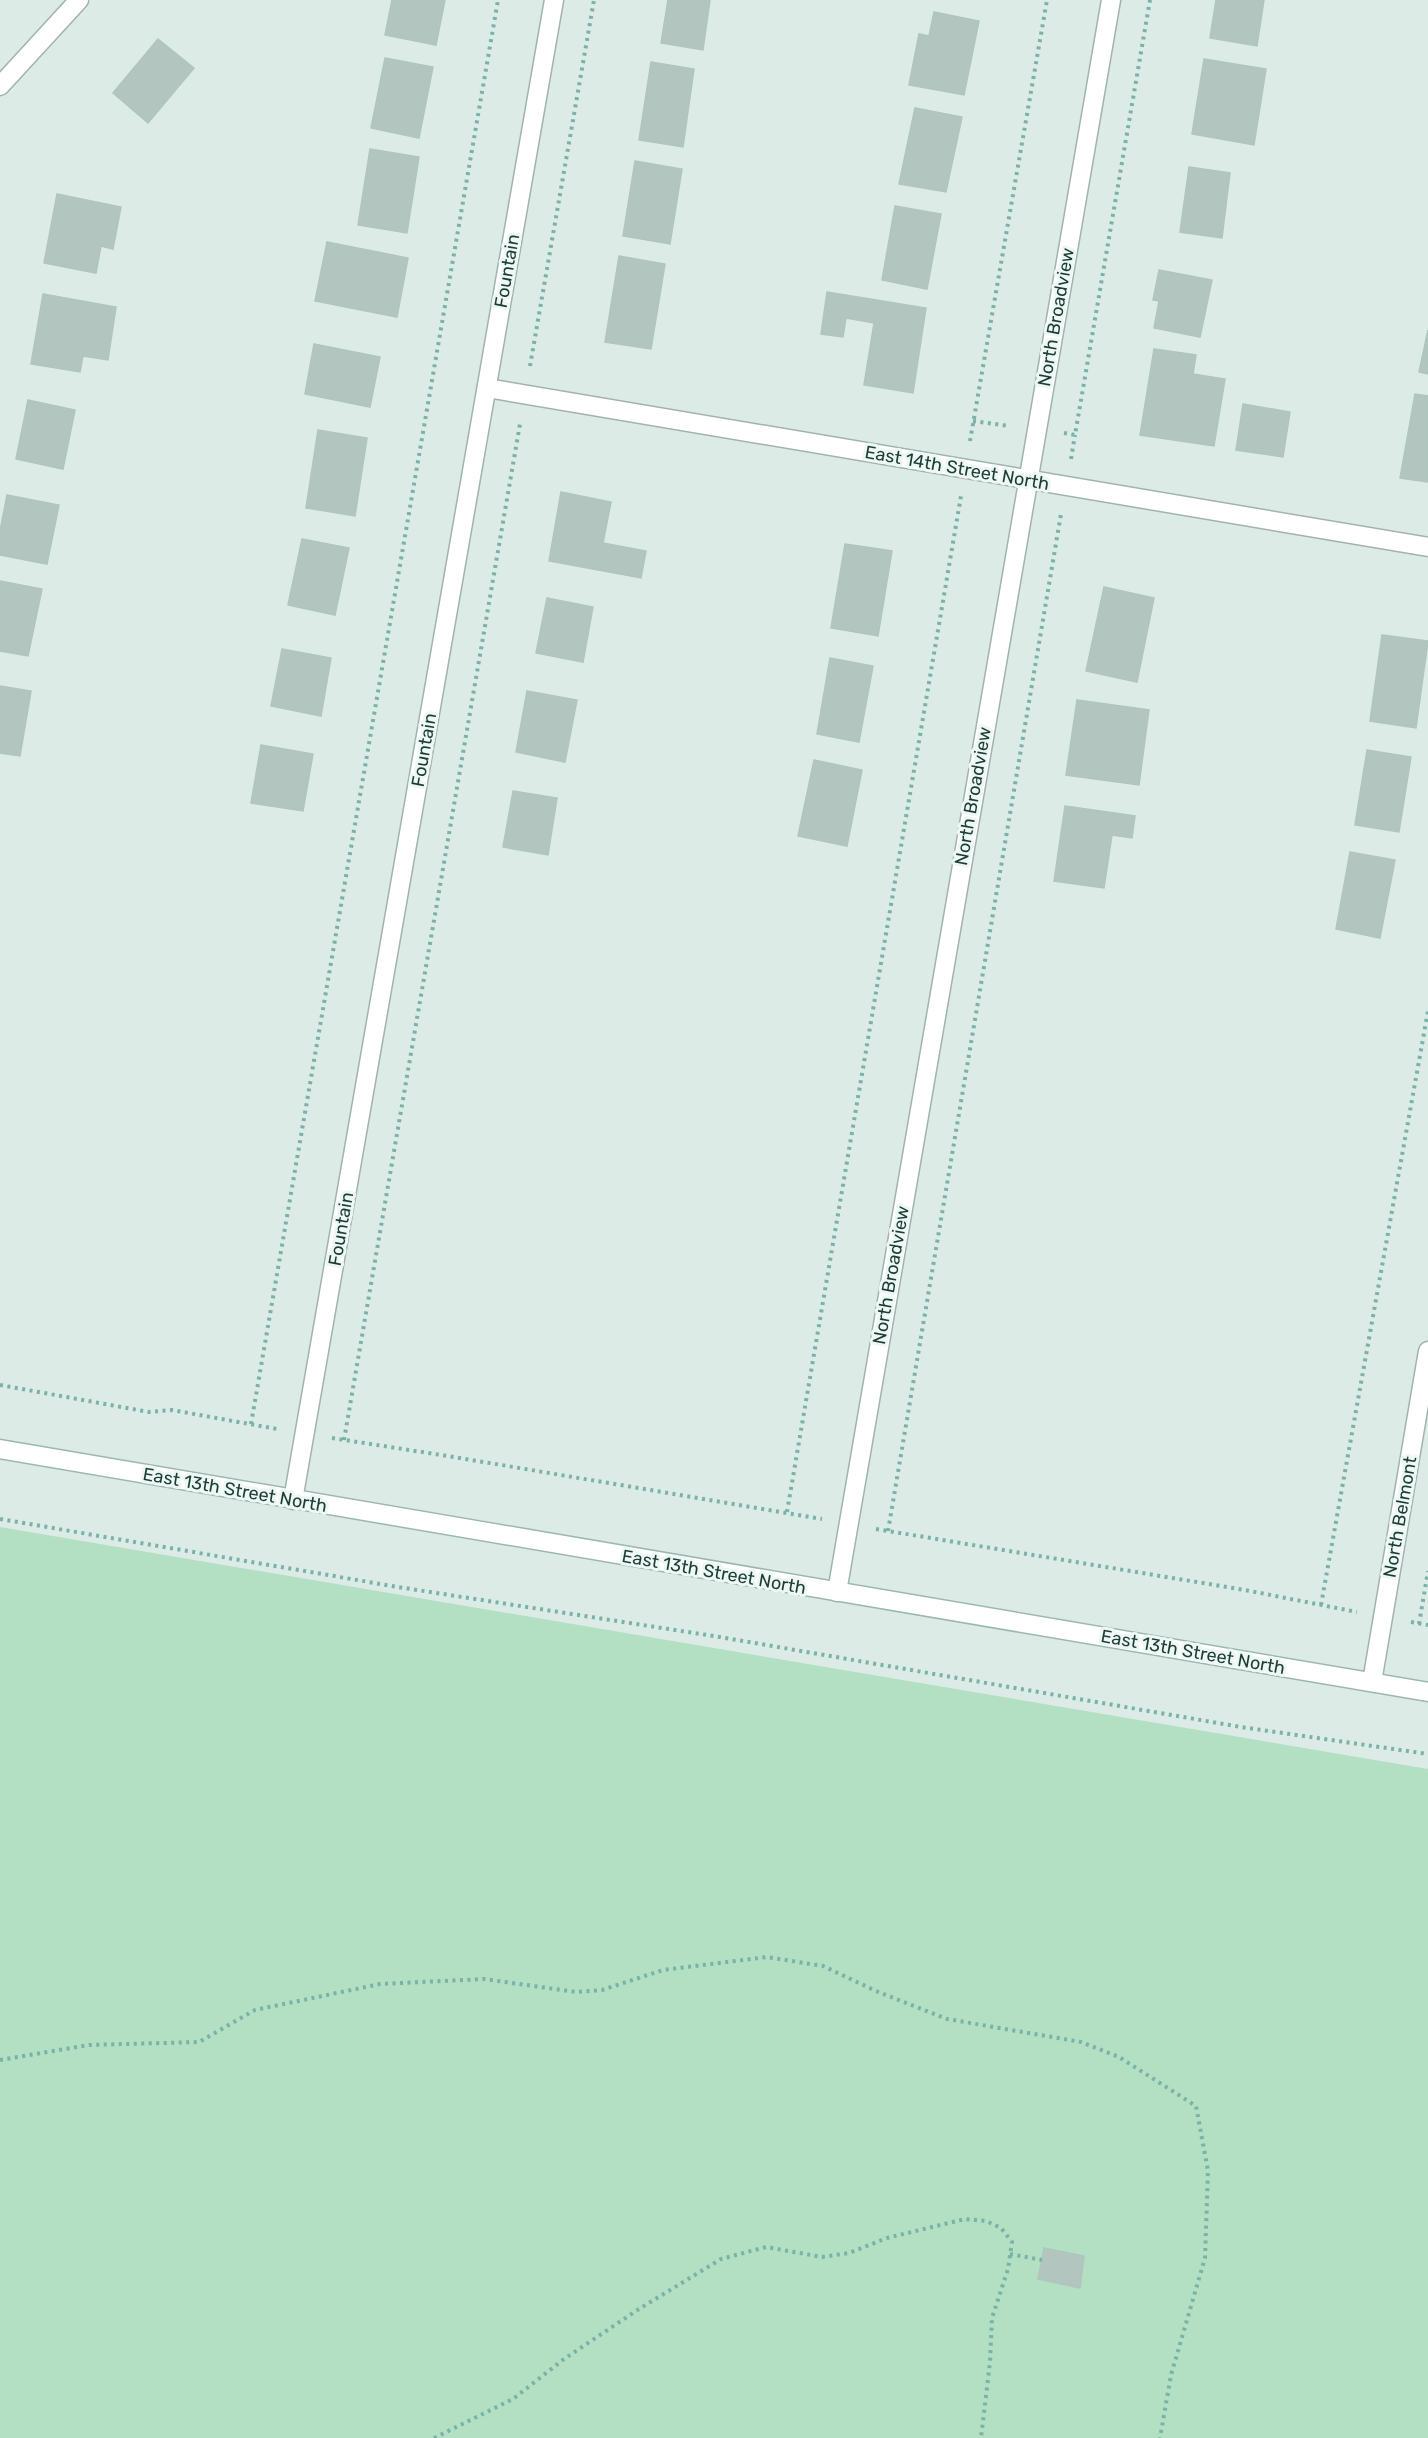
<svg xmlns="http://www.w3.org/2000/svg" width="1428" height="2438" font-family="Rubik,sans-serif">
	<rect width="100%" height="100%" fill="#ddebe6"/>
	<path fill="#b3dfc3" d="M0,1527l1428,242v669h-1428z"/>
	<path fill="#b2c6bf" stroke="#afc5be" stroke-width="1.5" d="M392,0h53l-9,45 -51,-10z
		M668,0h42l-7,50 -42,-7z
		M1216,0h48l-7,46 -47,-8z
		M934,12l45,9 -15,74 -55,-10 10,-51 10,2z
		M158,39l36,29 -46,55 -35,-30z
		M385,58l48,9 -14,71 -48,-10z
		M1204,59l62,10 -12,76 -62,-11z
		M651,62l43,7 -11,78 -44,-7z
		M915,108l47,9 -16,75 -47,-8z
		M370,149l49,8 -12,76 -49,-8z
		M635,161l47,8 -12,75 -47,-8z
		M1189,167l41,6 -8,65 -42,-6z
		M57,194l64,13 -8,42 -12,-3 -5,27 -52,-10z
		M895,206l46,8 -14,75 -45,-9z
		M327,242l81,16 -11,59 -82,-16z
		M619,256l46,8 -14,85 -46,-7z
		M1159,270l53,10 -12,57 -46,-9 5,-27 -6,-1z
		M827,292l99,16 -13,85 -49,-8 10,-62 -28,-5 -3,19 -22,-3z
		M43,294l73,13 -8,53 -25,-4 -3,16 -49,-8z
		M1428,330v44l-9,-2z
		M314,344l66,13 -10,50 -65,-13z
		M1154,349l42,6 -3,19 32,5 -11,67 -74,-11z
		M1415,394l13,2v86l-28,-4z
		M28,400l47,10 -12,59 -47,-10z
		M1243,404l47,8 -7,45 -47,-7z
		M318,430l49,8 -12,78 -49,-8z
		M561,492l50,10 -8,41 43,8 -5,27 -92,-17z
		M7,495l52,10 -12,59 -47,-9v-24z
		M302,539l47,9 -14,67 -47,-10z
		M845,544l47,7 -14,85 -47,-8z
		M0,581l42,8 -14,67 -28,-5z
		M1104,587l50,11 -17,84 -51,-11z
		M547,598l46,9 -10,55 -47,-9z
		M1382,635l46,6 -12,87 -46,-7z
		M282,649l49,9 -10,58 -50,-10z
		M830,658l43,8 -14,76 -42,-8z
		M0,686l31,5 -11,65 -20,-3z
		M527,691l50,9 -12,62 -49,-10z
		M1077,700l72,10 -10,75 -73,-10z
		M261,745l52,9 -10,57 -52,-8z
		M1367,750l44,7 -12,75 -44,-7z
		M814,760l48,10 -15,76 -49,-10z
		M513,791l44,7 -9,57 -45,-8z
		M1065,806l70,10 -3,22 -20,-3 -8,53 -50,-7z
		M1350,852l45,8 -15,78 -44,-9z
		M1044,2248l40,8 -4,32 -42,-9z"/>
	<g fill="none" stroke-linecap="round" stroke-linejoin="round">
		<g stroke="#a0b3ae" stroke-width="21">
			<path id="street" d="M0,86l79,-86
				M487,388l941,159
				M293,1500l261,-1500
				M837,1592l274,-1592
				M1372,1682l56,-331"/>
		</g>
		<g stroke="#9bb8b0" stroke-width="21">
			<path id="secondary" d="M0,1449l1428,243"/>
		</g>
		<path stroke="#79b2a6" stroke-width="4" stroke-dasharray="3 4.5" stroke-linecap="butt" d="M530,366l64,-366
			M973,421l36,5
			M1064,433l11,2 75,-435
			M970,441l77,-441
			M1071,459l4,-24
			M0,1385l149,27 23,-2 105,19
			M251,1424l247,-1424
			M332,1438l122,19 368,62
			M344,1440l176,-1016
			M787,1512l174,-1016
			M0,1519l398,68 322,50 521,90 187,27
			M876,1529l369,61 112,22
			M888,1531l173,-1017
			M1321,1605l107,-594
			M1411,1622l17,3
			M1419,1624l9,-53
			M0,2060l89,-15 110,-3 56,-32 125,-26 104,-5 92,13 26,-2 61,-20 104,-13 56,9 53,25 71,28 134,23 38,15 77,49 12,65 -3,87 -34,117 -11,63
			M1010,2254l32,6
			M434,2438l79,-39 51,-40 75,-50 82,-50 45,-12 56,10 27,-4 38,-15 78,-19 21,2 15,7 11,14 -4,27 -16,49 -2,44 -9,76"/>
		<use href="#street" stroke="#fff" stroke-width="18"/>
		<use href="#secondary" stroke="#fff" stroke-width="18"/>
	</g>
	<g text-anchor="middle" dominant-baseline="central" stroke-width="6" stroke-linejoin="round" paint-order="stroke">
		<g font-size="18" fill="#1d3c36" stroke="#edf7f3">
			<text transform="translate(507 271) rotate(-80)">Fountain</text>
			<text transform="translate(1056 317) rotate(-80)">North Broadview</text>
			<text transform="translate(957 468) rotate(10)">East 14th Street North</text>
			<text transform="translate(424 750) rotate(-80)">Fountain</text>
			<text transform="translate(973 796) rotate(-80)">North Broadview</text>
			<text transform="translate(341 1229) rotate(-80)">Fountain</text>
			<text transform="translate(891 1275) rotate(-80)">North Broadview</text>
			<text transform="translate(235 1490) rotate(10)">East 13th Street North</text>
			<text transform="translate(1400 1517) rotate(-80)">North Belmont</text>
			<text transform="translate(714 1572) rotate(10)">East 13th Street North</text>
			<text transform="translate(1193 1652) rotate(10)">East 13th Street North</text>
		</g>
	</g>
</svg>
